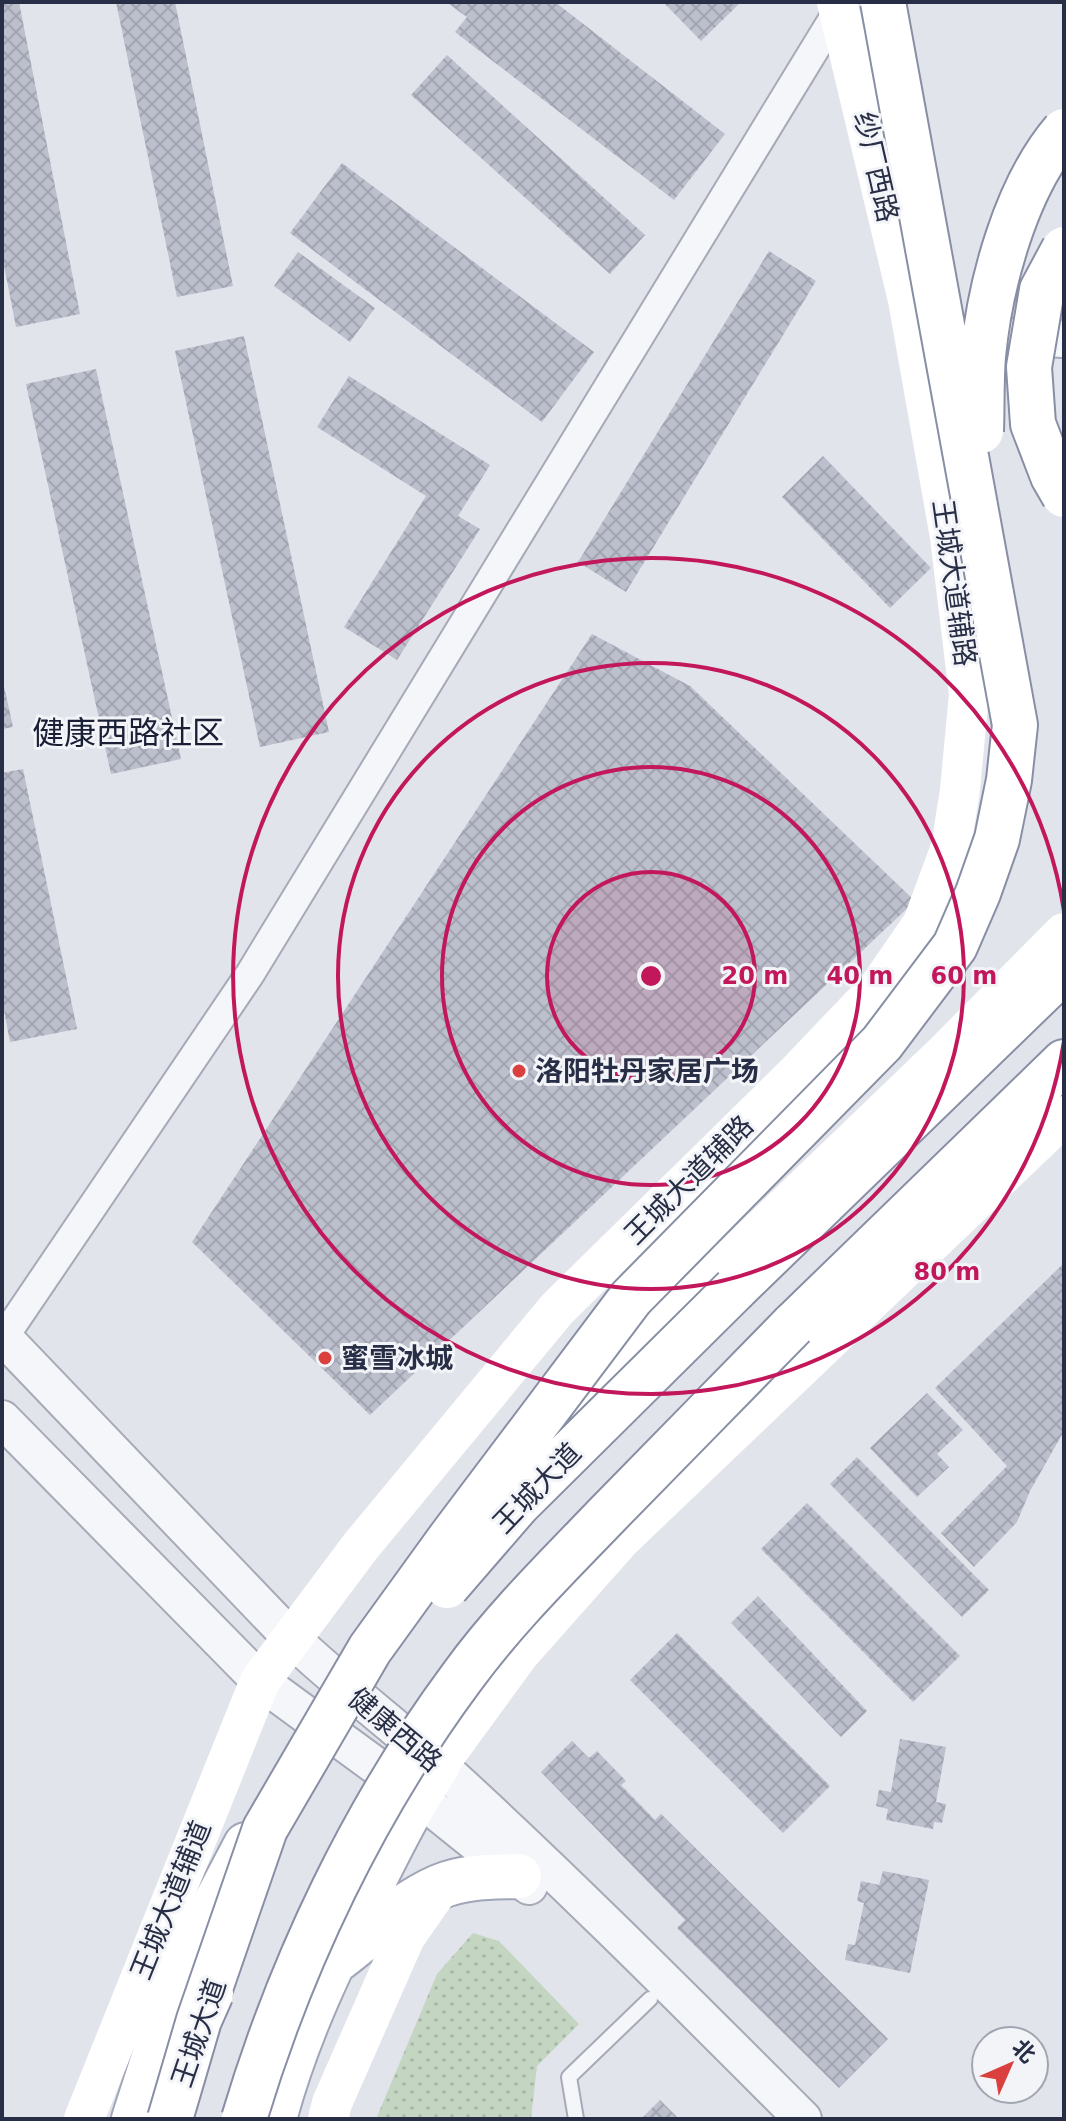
<svg xmlns="http://www.w3.org/2000/svg" width="1066" height="2121" font-family="'DejaVu Sans','Noto Sans SC',sans-serif">
	<defs>
		<pattern id="grass-dots" width="8" height="8" patternUnits="userSpaceOnUse" patternTransform="scale(2)"><rect width="8" height="8" fill="#c4d6c2"/><path d="M2 2h.1M6 6h.1" fill="none" stroke="#a8b8a8" stroke-width="1.8" stroke-linecap="round"/></pattern>
		<pattern id="building-cross-hatch" width="8" height="8" patternUnits="userSpaceOnUse" patternTransform="scale(2)"><rect width="8" height="8" fill="#bcbfcc"/><path d="M0 0l8 8M0 8l8-8" fill="none" stroke="#a2a4b1"/></pattern>
	</defs>
	<rect width="100%" height="100%" fill="#e2e4ec"/>
	<path fill="url(#grass-dots)" d="M473,1933l26,8 80,83 -42,42 -6,53h-155l61,-145z"/>
	<path fill="url(#building-cross-hatch)" d="M2,2h17l61,312 -64,13 -14,-72z
		M116,2h59l58,284 -56,11z
		M446,2h109l170,132 -51,66 -219,-168 12,-15z
		M663,2h78l-40,39z
		M447,55l198,180 -35,39 -199,-179z
		M342,163l252,189 -52,70 -252,-189z
		M769,251l47,30 -190,311 -48,-30z
		M298,252l77,56 -25,34 -76,-56z
		M244,336l85,396 -69,15 -85,-396z
		M96,369l85,390 -70,15 -85,-390z
		M349,376l141,89 -32,51 22,13 -83,131 -53,-33 82,-131 -109,-69z
		M823,456l108,112 -41,40 -108,-111z
		M592,634l98,52 225,215 -545,514 -178,-173z
		M2,677l11,50 -11,2z
		M23,769l54,260 -67,13 -8,-42v-227z
		M1064,1263v168l-34,60 -13,31 -43,45 -33,-34 66,-67 -72,-78z
		M927,1393l36,37 -26,24 12,13 -32,30 -47,-49z
		M857,1457l132,133 -27,27 -132,-133z
		M807,1503l153,153 -47,46 -152,-153z
		M758,1596l109,115 -26,26 -110,-114z
		M677,1633l153,153 -47,47 -153,-153z
		M900,1739l46,8 -10,55 10,2 -4,19 -8,-1 -1,7 -47,-9 2,-11 -12,-3 3,-16 12,2z
		M572,1741l17,17 8,-7 29,30 -5,4 34,35 6,-6 227,225 -49,49 -162,-160 8,-8 -144,-148z
		M883,1871l46,9 -19,93 -65,-13 3,-16 7,1 9,-42 -7,-2 4,-20 18,4z
		M660,2100l19,19h-38z"/>
	<g fill="none" stroke-linecap="round" stroke-linejoin="round">
		<g stroke="#a6aab7" stroke-width="18">
			<path id="service" d="M576,2119l-7,-42 81,-78"/>
		</g>
		<g stroke="#a6aab7" stroke-width="32">
			<path id="minor" d="M2,1340l248,-366 588,-963"/>
		</g>
		<g stroke="#a6aab7" stroke-width="40">
			<path id="tertiary" d="M959,335l105,4
				M2,1329l2,9 288,301c47,44 99,84 148,127 125,114 244,234 363,353
				M2,1419l258,262 157,115 112,90"/>
		</g>
		<g stroke="#a0a6b8" stroke-width="48">
			<path id="primary" d="M338,1959c32,-24 64,-56 101,-72 25,-11 53,-10 80,-11
				M134,2119l31,-96 40,-100 41,-78
				M274,2119c22,-83 59,-160 99,-237 20,-40 40,-80 65,-117"/>
		</g>
		<g stroke="#888ea4" stroke-width="48">
			<path id="trunk" d="M735,1289l329,-319
				M793,1325l271,-263"/>
		</g>
		<use href="#service" stroke="#f5f6f9" stroke-width="14"/>
		<use href="#minor" stroke="#f5f6f9" stroke-width="28"/>
		<use href="#tertiary" stroke="#f5f6f9" stroke-width="36"/>
		<path stroke="#fff" stroke-width="40" d="M531,1458l52,-57 361,-347 120,-121
			M438,1765l81,-111 102,-115 443,-423
			M84,2119l176,-438 100,-134 197,-238 238,-234 84,-88 44,-64 28,-76 9,-57 9,-96 -19,-157 -42,-237 -71,-298
			M328,2119l4,-16 73,-166 35,-50"/>
		<use href="#primary" stroke="#fff" stroke-width="44"/>
		<use href="#trunk" stroke="#fff" stroke-width="44"/>
		<g stroke="#888ea4" stroke-width="48" stroke-linecap="butt">
			<path id="trunk-bridge" d="M1064,249l-22,41 -13,77 4,57 20,52 11,19
				M981,431c1,-25 0,-50 2,-75 7,-73 33,-169 81,-225
				M447,1586l71,-82 217,-215
				M199,2020l66,-191 105,-180 81,-112 180,-239 251,-255 73,-97 23,-53 19,-54 12,-59 6,-55 -132,-723
				M170,2119l29,-99 12,-27
				M244,2119c47,-157 120,-310 218,-442 43,-59 95,-110 145,-162 62,-63 124,-127 186,-190"/>
		</g>
		<use href="#trunk-bridge" stroke="#fff" stroke-width="44"/>
	</g>
	<circle cx="651" cy="976" r="104" fill="#c2185b" fill-opacity=".12"/>
	<g fill="none" stroke="#c2185b" stroke-width="4">
		<circle cx="651" cy="976" r="104"/>
		<circle cx="651" cy="976" r="209"/>
		<circle cx="651" cy="976" r="313"/>
		<path d="M1064 1041A418 418 0 1 1 1064 911"/>
	</g>
	<g fill="#da403e" stroke="#f2f4f8" stroke-width="3">
		<circle cx="519" cy="1071" r="8"/>
		<circle cx="325" cy="1358" r="8"/>
	</g>
	<g text-anchor="middle" dominant-baseline="central" stroke-width="6" stroke-linejoin="round" paint-order="stroke">
		<g font-size="28" fill="#282e45" stroke="#f2f4f8">
			<text transform="translate(876 167) rotate(77)">纱厂西路</text>
			<text transform="translate(954 583) rotate(82)">王城大道辅路</text>
			<text transform="translate(689 1180) rotate(-45)">王城大道辅路</text>
			<text transform="translate(537 1488) rotate(-46)">王城大道</text>
			<text transform="translate(395 1730) rotate(40)">健康西路</text>
			<text transform="translate(171 1900) rotate(-68)">王城大道辅道</text>
			<text transform="translate(199 2033) rotate(-71)">王城大道</text>
		</g>
		<g font-size="28" font-weight="bold" fill="#282e45" stroke="#f2f4f8" text-anchor="start">
			<text x="535" y="1071">洛阳牡丹家居广场</text>
			<text x="341" y="1358">蜜雪冰城</text>
		</g>
		<g font-size="32" fill="#1a1f36" stroke="#f2f4f8">
			<text x="128" y="733">健康西路社区</text>
		</g>
	</g>
	<circle cx="651" cy="976" r="12" fill="#c2185b" stroke="#f2f4f8" stroke-width="4"/>
	<g font-size="24" text-anchor="middle" font-weight="bold" fill="#c2185b" stroke="#f2f4f8" stroke-width="6" stroke-linejoin="round" paint-order="stroke">
		<text x="755" y="984">20 m</text>
		<text x="860" y="984">40 m</text>
		<text x="964" y="984">60 m</text>
		<text x="947" y="1280">80 m</text>
	</g>
	<rect width="1066" height="2121" fill="none" stroke="#282e45" stroke-width="8"/>
	<g transform="translate(1010 2065) rotate(45)"><circle r="38" fill="#f2f4f8" stroke="#a1a5b0" stroke-width="2"/>
	<path d="M0-6L14 30L0 20L-14 30Z" fill="#da403e"/>
	<text y="-12" font-size="22" font-weight="bold" text-anchor="middle" fill="#282e45">北</text>
	</g>
</svg>
